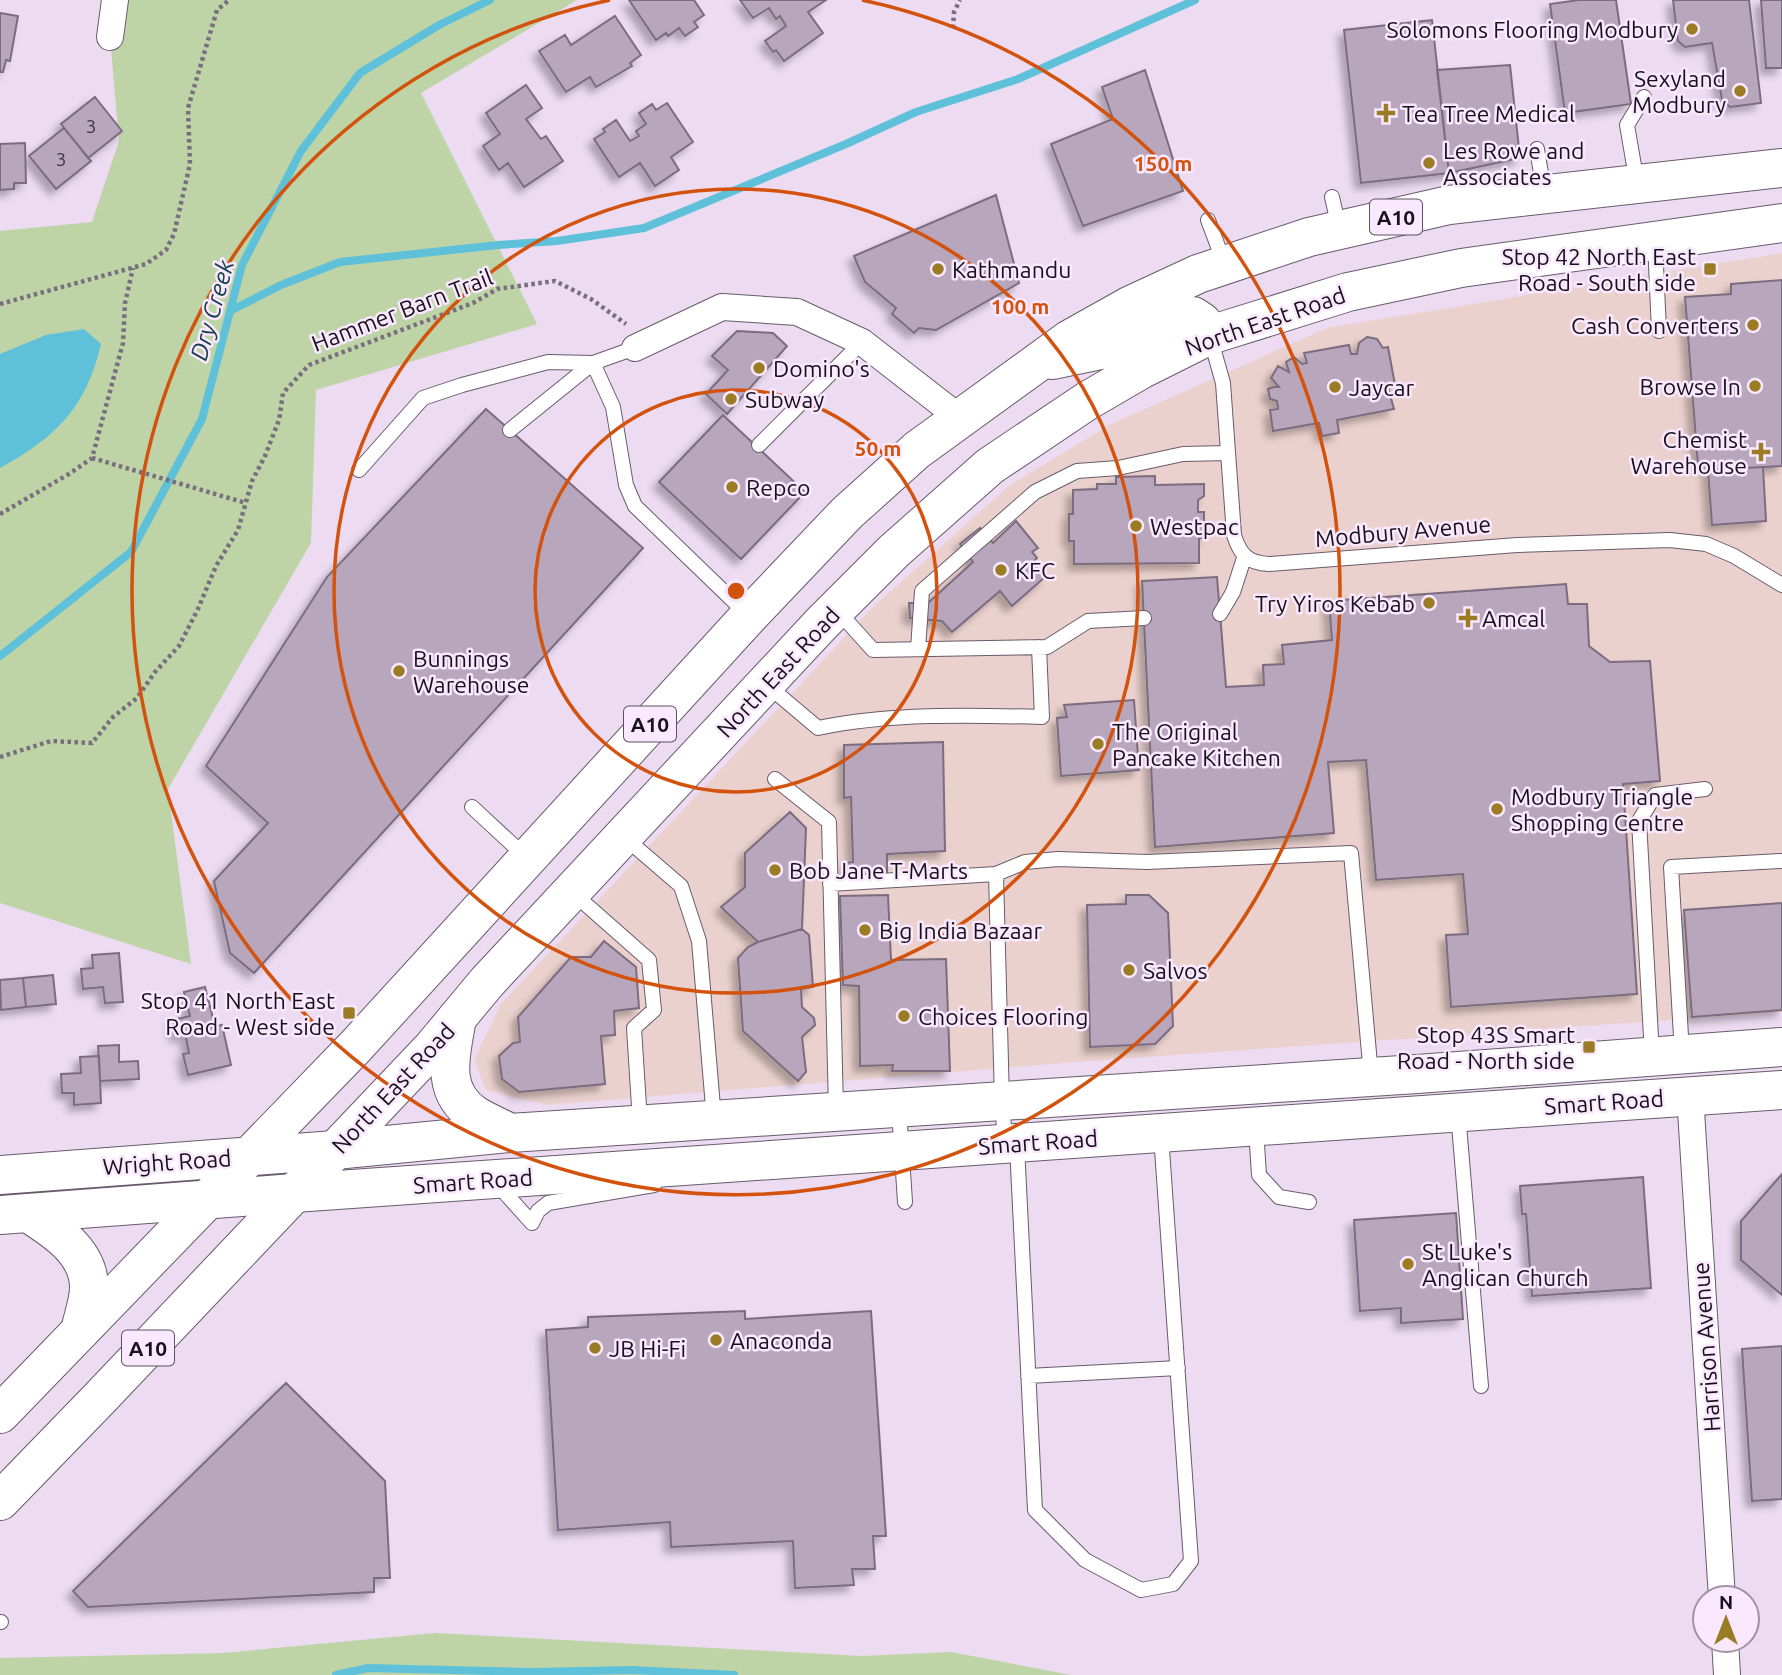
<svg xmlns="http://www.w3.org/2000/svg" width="1782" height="1675" font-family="Ubuntu,sans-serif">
	<defs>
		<filter id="shadow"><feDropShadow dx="-6" dy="6" stdDeviation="3.5" flood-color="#0004"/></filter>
	</defs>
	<rect width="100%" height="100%" fill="#ecdbf1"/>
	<path fill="#ebd1cd" d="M1782,253v759l-706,50 -529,43 -61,-15 -12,-30 27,-56 372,-397 136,-121 100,-61 218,-97z"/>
	<path fill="#bed4a7" d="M115,0h462l-156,93 116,231 -221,66 -5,153 -143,246 23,175 -191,-61v-672l92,-9 27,-81 -9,-104z
		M435,1633l427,23 89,-4 120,23h-1071v-17l223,-5z"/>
	<path fill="#5fc1d9" d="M84,329l17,15c-15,64 -45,93 -101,124v-114l46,-19z"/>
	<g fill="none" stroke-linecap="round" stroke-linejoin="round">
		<path stroke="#5fc1d9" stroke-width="8" d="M230,311l51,-26 59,-23 158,-17 59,-4 87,-13 202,-84 70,-32 102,-33 177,-79
			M0,656l131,-104 71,-133 40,-154 59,-114 59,-78 79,-48 51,-25
			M336,1675l32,-7 165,4 99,-2 102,5"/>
	</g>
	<path fill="#b8a7bc" stroke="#7c6c7f" stroke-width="2" filter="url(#shadow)" d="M629,0h65l10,15 -10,7 4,5 -13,9 -6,-8 -11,8 -2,-3 -10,7z
		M740,0h86l-18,12 15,21 -39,28 -8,-11 -3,2 -8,-11 21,-15 -6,-10 -4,3 -7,-11 -16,10z
		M1579,0h37l15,104 -66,9 -15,-109z
		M1673,0h76l12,103 -31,4 -8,-7 -10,-57 -27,4 -7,-6z
		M1761,0h21v68h-16z
		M0,13l18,3 -8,45 -4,-1 -3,12h-3z
		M615,16l26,39 -11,8 2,3 -36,21 -6,-10 -24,15 -27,-41 26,-16 6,10z
		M1432,20l17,153 -88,10 -17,-153z
		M1510,65l10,93 -71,15 -12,-103z
		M1145,70l38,121 -100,35 -32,-82 62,-25 -11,-32z
		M526,85l16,23 -16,11 15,20 5,-3 17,25 -39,26 -16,-24 -9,7 -16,-24 17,-12 -14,-21z
		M95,97l27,34 -34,27 -27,-34z
		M667,103l26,39 -22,15 8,13 -24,16 -15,-23 -21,14 -25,-38 11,-7 -2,-3 13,-9 14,21 9,-5 -3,-5 10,-7 -7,-11 13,-9 4,6z
		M64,128l27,33 -35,28 -27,-33z
		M25,143l1,40h-12v6l-14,1v-46z
		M996,195l23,88 -83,47 -17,-2 -5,5 -22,-19 4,-6 -31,-26 -11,-26z
		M1782,280v186l-74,4v-6l-10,2 -13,-169 46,-3v-10z
		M737,331l36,2 14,13 -60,68 -21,-20 22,-24 -16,-14z
		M1367,337l10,2 6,9 5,-1 7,38 -7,3 6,21 -57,11 2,13 -17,3 -3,-13 -46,8 -3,-21 8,-1 -1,-8 -7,-2 -2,-10 6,-2h5l-8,-9 7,-12 11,6 -3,-10 8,-5 8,7 5,-1 -3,-10 45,-8 2,9h6l2,-11z
		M486,409l157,139 -389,425 -24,-20 -16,-72 54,-58 -62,-57 121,-189z
		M723,415l82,77 -64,67 -82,-77z
		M1763,467l3,54 -54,4 -4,-55z
		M1155,476v9l49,-1v12l-6,4v12h6v26h-5v25l-125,1v-23h-5v-27h4v-24l24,-1v-5h19v-7z
		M1016,521l22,27 -6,4 5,6 -5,5 13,14 -33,29 -12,-15 -48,41 -10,-11 -32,-3 -1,-15h19l45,-41 -13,-18 20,-16 13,15z
		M1217,577l9,110 38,-2 -1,-20 21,-1 -2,-19 50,-5 -3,-39 237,-17 2,20h19l2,42 21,16 40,-1 10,120 -37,3 14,210 -186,13 -5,-72 22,-1 -5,-60 -87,6 -10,-120 -38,2 6,71 -179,14 -13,-266z
		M1134,700l5,70 -78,6 -4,-58 10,-1 -3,-12z
		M943,742l2,109 -58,3v20l-40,1 -1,-12 7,-1 -2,-65 -7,1v-53z
		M790,812l16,16 -4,101 -44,13 -37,-35 24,-20v-34z
		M888,895l3,65 55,-1 4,112h-58l1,-6 -33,1 -1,-80 -16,-1 -3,-89z
		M1126,895h23l19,18 5,113 -18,18 -65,3 -3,-142 39,-1z
		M1782,903v107l-90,7 -8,-107z
		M802,929l7,6 4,52 -12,2 1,18 12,11 1,7 -13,12 4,35 -8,9 -55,-50 -5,-73 10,-11 10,-5z
		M604,941l32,26 3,41 -25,3 1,24 -14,1 4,48 -86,8 -17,-13 -3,-23 14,-13 7,-1 -2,-25 53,-60h20z
		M119,953l4,49 -18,1 -2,-16 -20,2 -2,-20 12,-1 -1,-13z
		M53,975l3,29 -30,3 -3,-29z
		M23,978l3,29 -25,3 -1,-30z
		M205,987l10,39 -39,10 -3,-16 17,-4 -6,-24z
		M222,1025l9,40 -43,10 -5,-21 6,-1 -4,-20z
		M119,1045v17l19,-1 1,18 -39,2 -2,-35z
		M99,1056l2,47 -27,2v-12h-12l-1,-19 20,-1 -1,-16z
		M1782,1174v121l-41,-35v-39z
		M1643,1177l8,111 -119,8 -6,-82h-4l-2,-28z
		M1456,1213l7,106 -62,4v-15l-41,3 -6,-91z
		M745,1311v8l126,-8 15,225h-13l2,33h-23l2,16 -59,3 -2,-47 -122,6 -1,-25 -112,8 -12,-200 42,-3v-10z
		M1782,1346v153l-30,2 -10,-152z
		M286,1383l99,98 5,97h-16v14l-286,15 -15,-16z"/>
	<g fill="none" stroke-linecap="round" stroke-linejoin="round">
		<g stroke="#695a6c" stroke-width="16">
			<path id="service" d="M1537,149l7,43
				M1637,183l-10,-58 17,-28
				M1332,197l7,31
				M1208,220l17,45
				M1655,243l4,88
				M1210,337l13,46 11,152c6,20 14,28 35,29l248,-19 153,-5 36,4 28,12 48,29
				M510,430l83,-67 20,44 13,78 9,21 114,110
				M759,445l103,-103
				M359,470l64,-72 39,-13 86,-23 45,1 42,-15
				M837,610l36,40 174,-3 41,-26 56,-3
				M1220,614l13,-22 11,-34
				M918,649l4,-58 113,-99 42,-21 41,-3 65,-14 45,-1
				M767,685l51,43c70,-15 153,-13 224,-11l-3,-70
				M775,779l54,43 7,287
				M472,807l54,50
				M624,837l57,49 18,55 15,178
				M996,874l6,227 3,41
				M830,884l166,-10 29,-12 33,-3 89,3 204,-9 20,222
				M573,893l76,67 5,50 -20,18 6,94
				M1682,1053l-11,-186 111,-6
				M1652,1055l-13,-234 16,-26 50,-6
				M899,1110l6,92
				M1458,1113l23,273
				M1256,1129l3,46 20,22 30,5
				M1017,1146l18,364 50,50 56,30 32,-6 18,-23 -30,-426
				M497,1184l35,39 6,-12 10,-8 106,-18
				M1028,1376l150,-8
				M0,1622h1"/>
		</g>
		<g stroke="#695a6c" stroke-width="28">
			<path id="minor" d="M110,37l5,-37
				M635,348l87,-41 75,5 65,30 99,77
				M1690,1095l32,503
				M1725,1640l2,35"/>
		</g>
		<g stroke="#695a6c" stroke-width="40">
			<path id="secondary" d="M457,1018c-6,36 -18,73 18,97 11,7 24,12 35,18
				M0,1175l335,-25 175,-17 907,-59 365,-27
				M28,1213c27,17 61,39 61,74 0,15 -6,30 -9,44
				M0,1215l294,-22 1488,-103"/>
		</g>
		<g stroke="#695a6c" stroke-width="40">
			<path id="trunk" d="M1053,360l53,-11 52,-23 35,-10 9,6 8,13
				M0,1414l356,-368 393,-430 98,-103 70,-63 153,-111 59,-33 69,-32 111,-37 140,-32 333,-37
				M0,1501l99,-102 334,-352 54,-65 334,-358 73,-73 96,-85 97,-65 55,-32 68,-34 138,-43 113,-24 321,-45"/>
		</g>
		<path stroke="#796e7d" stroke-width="4.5" stroke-dasharray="3.5 3.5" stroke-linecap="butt" d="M953,28l1,-16 6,-12
			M0,304l146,-40 20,-14 8,-16 16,-70 -2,-56 29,-98 12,-10
			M92,458l154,45
			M0,514l69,-40 23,-16 31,-115 2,-40 8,-35
			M0,757l51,-16 41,2 21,-26 24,-19 18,-26 24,-26 19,-37 18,-43 22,-36 14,-49 13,-25 14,-36 4,-27 26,-28 164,-62 24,-14 58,-8 36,18 35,25"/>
		<use href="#service" stroke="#fff" stroke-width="14"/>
		<use href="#minor" stroke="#fff" stroke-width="26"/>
		<use href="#secondary" stroke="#fff" stroke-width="38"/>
		<use href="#trunk" stroke="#fff" stroke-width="38"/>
	</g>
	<g fill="none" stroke="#d3520d" stroke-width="3.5">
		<circle cx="736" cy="591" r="201"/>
		<circle cx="736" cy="591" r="402"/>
		<path d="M862 0A604 604 0 1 1 610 0"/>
	</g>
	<g fill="#9b7c25" stroke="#fae8fe" stroke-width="2.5">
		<circle cx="1692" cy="29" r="7"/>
		<circle cx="1740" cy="91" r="7"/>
		<path d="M1382.5 102.5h7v7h7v7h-7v7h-7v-7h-7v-7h7z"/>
		<circle cx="1429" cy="163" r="7"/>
		<circle cx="938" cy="269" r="7"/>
		<rect x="1703" y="262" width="14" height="14" rx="3.5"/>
		<circle cx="1753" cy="325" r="7"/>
		<circle cx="759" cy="368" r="7"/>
		<circle cx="1755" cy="386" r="7"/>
		<circle cx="1335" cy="387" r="7"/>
		<circle cx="731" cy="399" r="7"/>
		<path d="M1757.5 441.5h7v7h7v7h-7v7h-7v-7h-7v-7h7z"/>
		<circle cx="732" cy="487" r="7"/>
		<circle cx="1136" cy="526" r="7"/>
		<circle cx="1001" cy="570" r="7"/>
		<circle cx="1429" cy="603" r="7"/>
		<path d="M1464.5 607.5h7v7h7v7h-7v7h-7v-7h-7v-7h7z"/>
		<circle cx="399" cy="671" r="7"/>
		<circle cx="1098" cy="744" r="7"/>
		<circle cx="1497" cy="809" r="7"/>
		<circle cx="775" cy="870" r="7"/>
		<circle cx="865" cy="930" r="7"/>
		<circle cx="1129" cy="970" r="7"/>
		<rect x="342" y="1006" width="14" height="14" rx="3.5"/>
		<circle cx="904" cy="1016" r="7"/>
		<rect x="1582" y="1040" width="14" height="14" rx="3.5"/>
		<circle cx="1408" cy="1264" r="7"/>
		<circle cx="716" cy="1340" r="7"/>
		<circle cx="595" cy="1348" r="7"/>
	</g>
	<g text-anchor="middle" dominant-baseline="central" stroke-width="5" stroke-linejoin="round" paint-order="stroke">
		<g font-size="19" fill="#3f3642">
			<text x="91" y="126">3</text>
			<text x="61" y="159">3</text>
		</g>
		<g fill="#fae8fe" stroke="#5b525e" stroke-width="2">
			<rect x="1370" y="199.5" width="52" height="35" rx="5"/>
			<rect x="624" y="706.5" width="52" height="35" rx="5"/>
			<rect x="122" y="1330.5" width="52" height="35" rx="5"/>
		</g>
		<g font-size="21" font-weight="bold" fill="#171119">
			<text x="1396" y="217">A10</text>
			<text x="650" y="724">A10</text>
			<text x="148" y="1348">A10</text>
		</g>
		<g font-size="23" fill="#171119" stroke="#fae8fe" text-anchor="start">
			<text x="1678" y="29" text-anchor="end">Solomons Flooring Modbury</text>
			<text x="1726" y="78" text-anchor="end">Sexyland<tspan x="1726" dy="26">Modbury</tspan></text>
			<text x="1402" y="113">Tea Tree Medical</text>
			<text x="1443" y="150">Les Rowe and<tspan x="1443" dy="26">Associates</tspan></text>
			<text x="1696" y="256" text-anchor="end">Stop 42 North East<tspan x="1696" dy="26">Road - South side</tspan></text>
			<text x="952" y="269">Kathmandu</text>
			<text x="1739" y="325" text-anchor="end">Cash Converters</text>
			<text x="773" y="368">Domino's</text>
			<text x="1741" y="386" text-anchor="end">Browse In</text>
			<text x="1349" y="387">Jaycar</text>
			<text x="745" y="399">Subway</text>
			<text x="1747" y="439" text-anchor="end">Chemist<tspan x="1747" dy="26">Warehouse</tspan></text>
			<text x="746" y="487">Repco</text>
			<text x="1150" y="526">Westpac</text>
			<text x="1015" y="570">KFC</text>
			<text x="1415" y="603" text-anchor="end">Try Yiros Kebab</text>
			<text x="1482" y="618">Amcal</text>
			<text x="413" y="658">Bunnings<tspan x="413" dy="26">Warehouse</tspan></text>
			<text x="1112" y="731">The Original<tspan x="1112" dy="26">Pancake Kitchen</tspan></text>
			<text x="1511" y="796">Modbury Triangle<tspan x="1511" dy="26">Shopping Centre</tspan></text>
			<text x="789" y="870">Bob Jane T-Marts</text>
			<text x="879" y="930">Big India Bazaar</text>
			<text x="1143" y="970">Salvos</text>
			<text x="335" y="1000" text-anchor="end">Stop 41 North East<tspan x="335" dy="26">Road - West side</tspan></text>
			<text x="918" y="1016">Choices Flooring</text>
			<text x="1575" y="1034" text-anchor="end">Stop 43S Smart<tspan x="1575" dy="26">Road - North side</tspan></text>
			<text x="1422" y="1251">St Luke's<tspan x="1422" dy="26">Anglican Church</tspan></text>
			<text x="730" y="1340">Anaconda</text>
			<text x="609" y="1348">JB Hi-Fi</text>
		</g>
		<g font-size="23" fill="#171119" stroke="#fae8fe">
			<text transform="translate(402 310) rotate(-21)">Hammer Barn Trail</text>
			<text transform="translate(1265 321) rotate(-19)">North East Road</text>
			<text transform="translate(1403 531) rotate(-5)">Modbury Avenue</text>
			<text transform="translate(778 672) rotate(-47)">North East Road</text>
			<text transform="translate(393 1088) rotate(-47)">North East Road</text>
			<text transform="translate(1604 1102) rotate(-4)">Smart Road</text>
			<text transform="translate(1038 1142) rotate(-4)">Smart Road</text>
			<text transform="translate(167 1162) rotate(-4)">Wright Road</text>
			<text transform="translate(473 1181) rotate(-4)">Smart Road</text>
			<text transform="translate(1706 1347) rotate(-94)">Harrison Avenue</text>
		</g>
		<g font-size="24" font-style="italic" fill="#14404b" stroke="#fae8fe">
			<text transform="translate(212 310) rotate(-74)">Dry Creek</text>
		</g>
	</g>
	<circle cx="736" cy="591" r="10" fill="#d3520d" stroke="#fae8fe" stroke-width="3.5"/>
	<g font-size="21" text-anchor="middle" font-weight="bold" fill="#d3520d" stroke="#fae8fe" stroke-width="5" stroke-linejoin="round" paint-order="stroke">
		<text x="1163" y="171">150 m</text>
		<text x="1020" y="314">100 m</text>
		<text x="878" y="456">50 m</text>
	</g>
	<g transform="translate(1726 1619)"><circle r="33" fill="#fae8fe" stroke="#9f92a2" stroke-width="2"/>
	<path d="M0-5L12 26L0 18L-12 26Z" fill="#9b7c25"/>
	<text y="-10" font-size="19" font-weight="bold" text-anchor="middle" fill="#171119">N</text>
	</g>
</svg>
